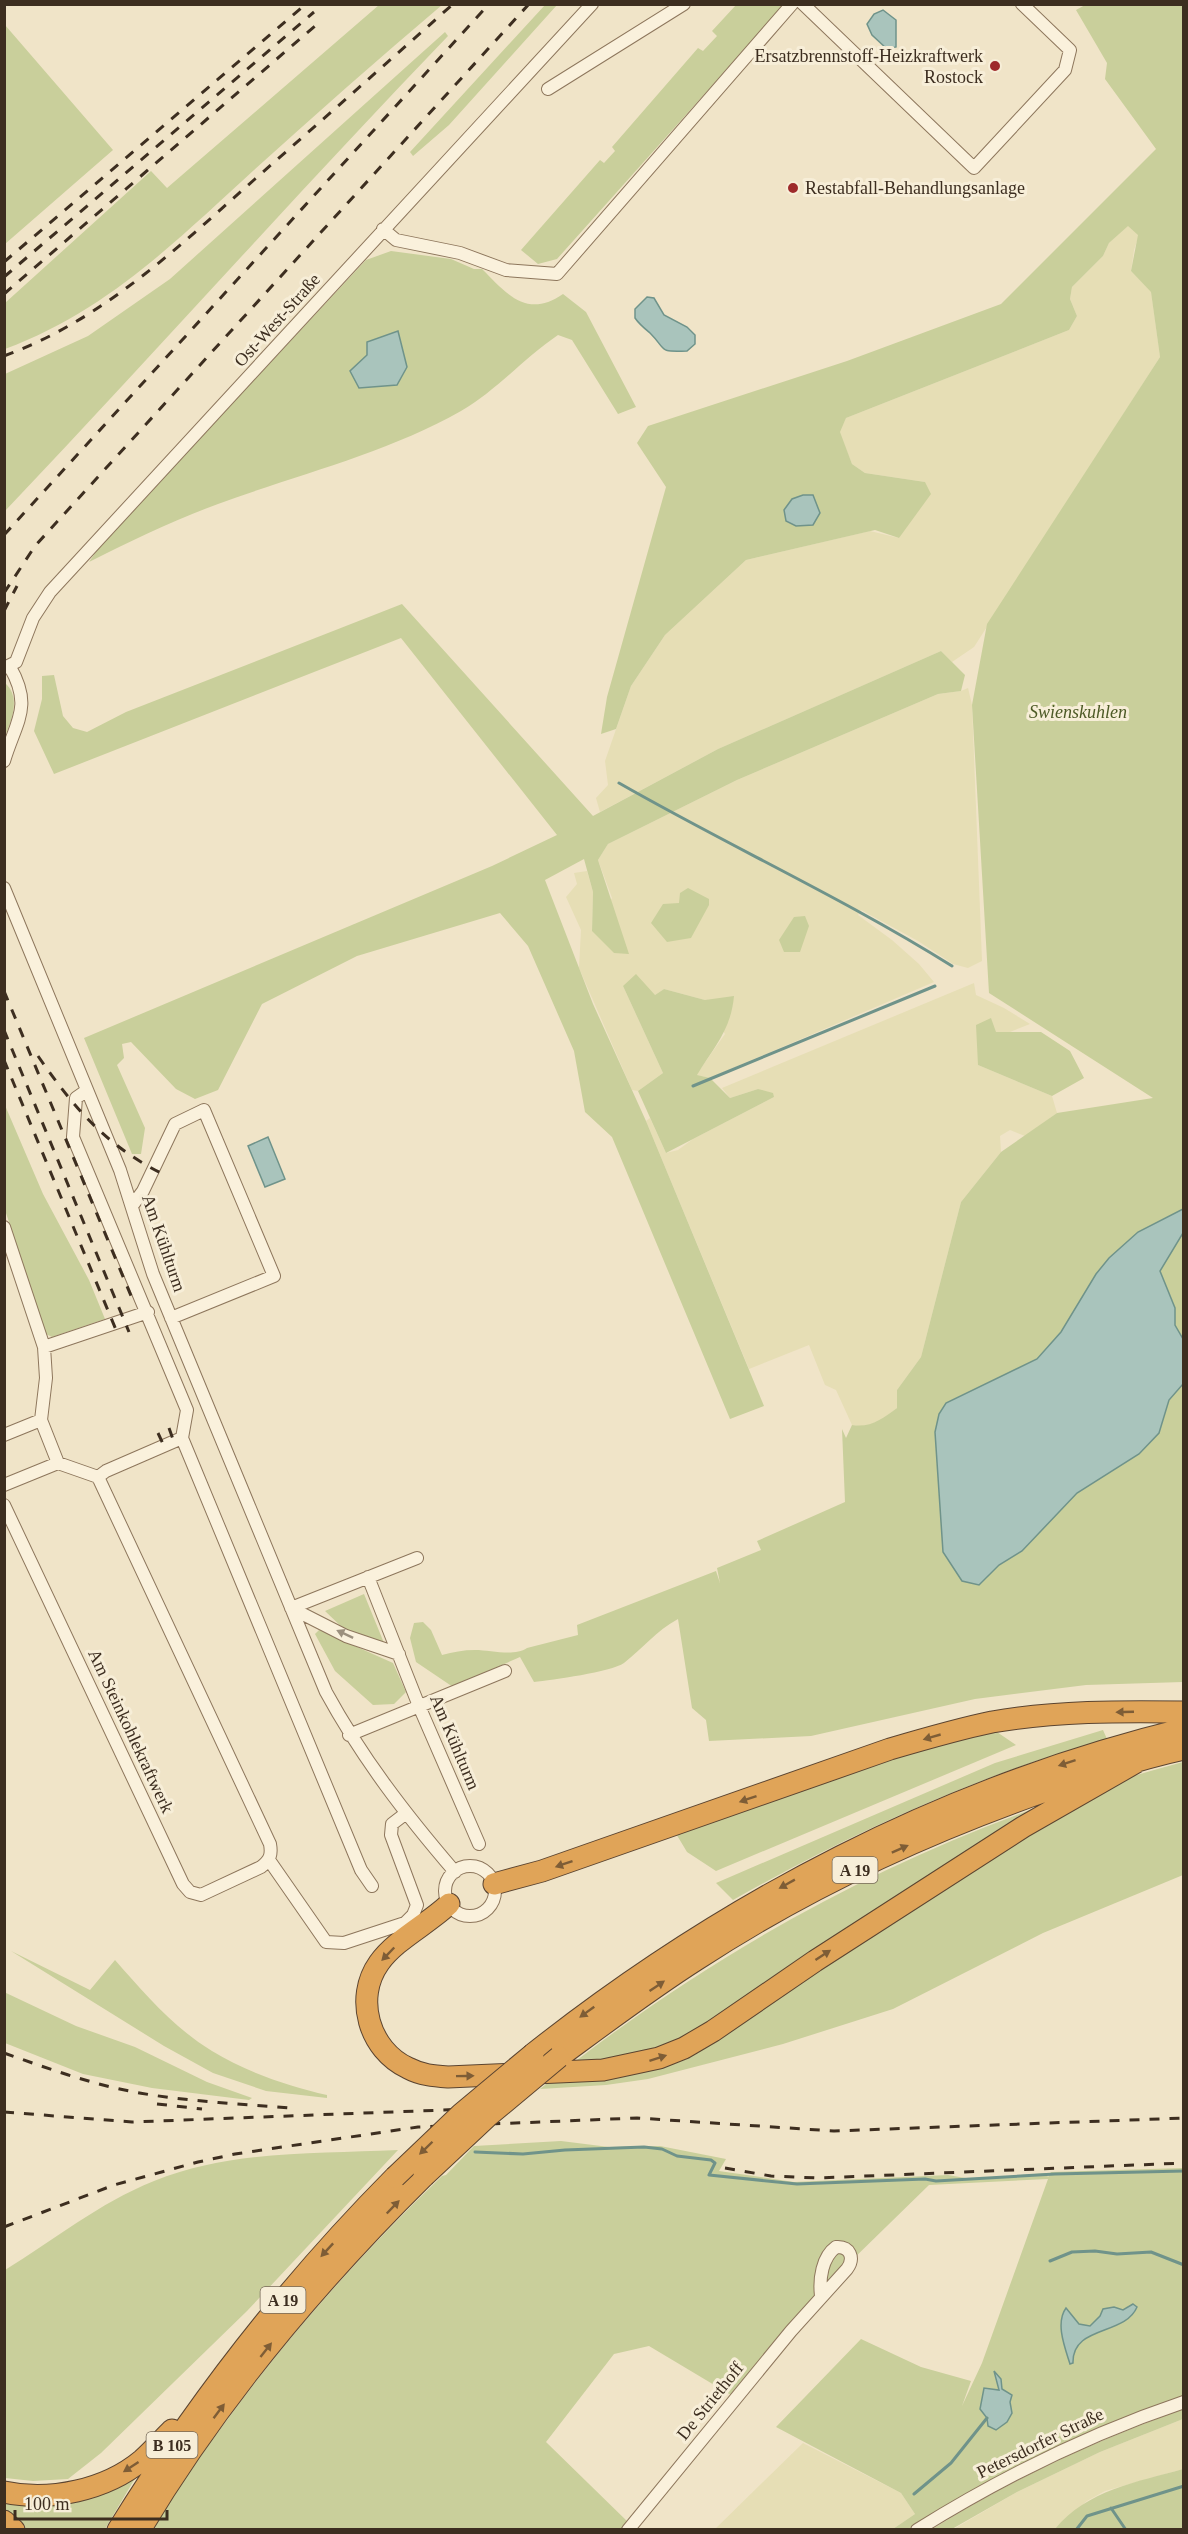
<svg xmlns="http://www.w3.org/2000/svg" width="1188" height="2534" font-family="Georgia,serif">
	<rect width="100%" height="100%" fill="#f0e4c8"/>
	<path fill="#e6deb5" d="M1128,225l11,10 -5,15 -3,21 20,20 9,66 -186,290 -22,15 -11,-11 -223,98 -118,63 -4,-14 12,-13 -3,-24 26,-75 34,-51 81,-75 124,-29 29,7 26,-56 -60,-9 -13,-9 -13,-32 7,-14 223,-88 8,-14 -7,-17 2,-12 31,-31 6,-13z
		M968,688l4,17 10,256 -14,7 -15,-4 -35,-23 -57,-31 -3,5 34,25 27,24 15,18 -224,96 -14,-3 29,-41 -20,-34 -41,-11 -9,6 -32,-9 40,87 -25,18 -6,-1 -53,-122 2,-38 -15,-33 11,-13 -3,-11 13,-2 6,21 -1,39 20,-33 -14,-38 10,-16 129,-64 201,-86 23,-3z
		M974,983l2,12 28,13 26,16 -20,8h-14l-18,33 74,31 5,17 -32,23 -15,-6 -10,6 1,16 -40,50 -40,155 -24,33v18l-16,12 -16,7 -13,-2 -16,-35 -11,-5 -16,-40 -60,24 -103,-248 4,-3 16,35 12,-3 15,-11 81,-42 -16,-8 -28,9 -8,-10z
		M1183,2419v50l-78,22 -18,10 -32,28 -103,1 65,-38 83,-40z
		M803,2443l98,50 14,21 -22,15 -179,1z"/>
	<path fill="#c9cf9b" d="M379,5h63c-64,54 -126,109 -188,165 -79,72 -147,141 -249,179v-46l146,-132 16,17z
		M545,5h12l-108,120 -36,31 -3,-4z
		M736,5h48l-227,254 -19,5 -17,-14 79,-90 4,3 11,-12 -3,-4 86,-99 5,3 14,-15 -5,-5z
		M1085,5h98v1204l-45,23 -29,26 -13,16 -35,58 -24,27 -91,44 33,182 20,-20 23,-14 55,-58 62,-39 20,-21 10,-33 14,-16v298l-97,3 -111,14 -164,37 -102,5 -3,-21 -14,-12 -14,-89c-22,12 -35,29 -54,44 -13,9 -72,17 -90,19l-14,-25 -67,30 -37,-25 -6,-24 4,-15 9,-1 8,8 11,25c11,-3 21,-5 33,-5 16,0 39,7 52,-2l51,-13 -1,-10 139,-54 4,12 -3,-15 44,-18 -4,-9 88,-39 -3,-73 4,9 6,-13c19,3 30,-6 45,-17v-18l24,-33 40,-155 40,-50 56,-39 96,-15 -164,-105 -17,-288 15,-81 173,-267 -9,-65 -20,-21 7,-36 -10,-9 -19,17 -6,13 -31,31 -2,12 7,17 -8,14 -223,88 -6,14 12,32 13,9 60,9 6,12 -32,44 -24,-8 -129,30 -81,75 -34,51 -15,43 -15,5 6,-37 59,-210 -29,-44 11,-17 199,-65 154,-57 155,-155 -51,-70 2,-16 -31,-53z
		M5,25l108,125 -108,94h-1z
		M445,32l3,4c-150,156 -294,318 -443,475v-137l83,-38 82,-57z
		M391,251l60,8 23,10h8c25,25 45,50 81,25l23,18 50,95 -18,7 -46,-74 -14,-5c-34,23 -61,55 -97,76 -76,43 -162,63 -243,93 -44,16 -87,37 -129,58l13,-19 264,-283z
		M402,604l191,212 125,-67 223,-98 24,24 -4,16 -23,3 -201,86 -129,64 -10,16 31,94 -15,-1 -22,-22 1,-39 -9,-33 -39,21 48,124 53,117 118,285 -34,13 -118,-282 -27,-25 -11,-61 -46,-105 -28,-33 -143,43 -95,48 -44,86 -23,9 -19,-10 -45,-47 -9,2 2,14 -7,7 28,63 -4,26h-9l-48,-116 408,-172 65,-31 -156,-197 -347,136 -20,-43 8,-32v-23l12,-1 9,41 10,12 14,4 39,-20z
		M5,683c16,14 7,36 0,53z
		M688,888l21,11v6l-18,33 -24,4 -16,-19 12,-19 16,-1 1,-10z
		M805,916l4,10 -9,26h-16l-5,-12 15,-23z
		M636,974l19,21 9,-6 41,11 29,-4c-3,34 -20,51 -37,79l13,3 20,20 28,-9 15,4 1,4 -108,56 -28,-62 25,-18 -40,-87z
		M991,1018l5,14h45l29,19 14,27 -32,18 -74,-31 -2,-40z
		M4,1103l39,91 46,86 16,39 -53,18 -6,-3 -41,-124z
		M1183,1233v106l-8,-14v-18l-15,-36z
		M364,1594l20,49 -35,-9 -24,-23z
		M319,1630l74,33 13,29 -12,12 -21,1 -38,-34 -20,-37z
		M994,1730l22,15 -300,126 -29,-19 -12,-20 208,-70z
		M1103,1730l4,9c-132,37 -255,94 -374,161l-17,-17 279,-120z
		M1183,1762v113l-140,58 -150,76 -110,35 -135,35 -42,6 -66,4c194,-156 403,-263 643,-327z
		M11,1951l79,39 25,-30c29,33 59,68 97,91 34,21 76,35 115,44v3l-61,-7 -53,-18 -49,-27z
		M4,1992l72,34 59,21 72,35 45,16 -3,2 -97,-12 -69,-14 -78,-31z
		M561,2141l48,6 51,-1 66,13 -7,12 75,11 154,-7 23,4 75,-6 2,4 3,-5 132,-4v229c-98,30 -188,78 -275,132h-15l22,-15 -14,-21 -125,-66 85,-88 60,28 50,14 -9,25 20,-43 66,-184 -119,6 -125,122 -73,88 -82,-49 -35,8 -68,88 84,82 -5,5 -472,1c18,-35 43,-68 66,-99 66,-92 141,-176 223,-255l4,-1 28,-29z
		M398,2150l-151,161 -146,142 -33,26 -35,2 -28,-3v-208c49,-30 94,-67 149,-89 77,-31 162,-27 244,-31z
		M1183,2409v10l-83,33 -83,40 -65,37 -21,1c80,-51 164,-89 252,-121z
		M1183,2469v60h-128c32,-39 82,-47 128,-60z
		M140,2470l-35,59h-86l-14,-14v-17z"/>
	<path fill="#a9c4bc" stroke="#6f938a" stroke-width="1.5" d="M883,10l13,10v27l-9,2 -15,-14 -5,-11 7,-10z
		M647,297l7,1 10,17 23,12 8,8v9l-8,7c-30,1 -19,0 -37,-18 -6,-5 -11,-9 -15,-15v-9z
		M398,331l9,36 -10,18 -38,3 -9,-17 17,-16v-13z
		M803,495h10l7,18 -7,12 -17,1 -10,-5 -2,-11 8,-11z
		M268,1137l17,42 -20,8 -17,-41z
		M1183,1209v24l-23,38 15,37v17l8,14v45l-14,16 -10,33 -20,21 -62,39 -55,58 -23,14 -20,20 -17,-4 -19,-29 -8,-120 4,-18 7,-11 91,-44 24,-27 35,-58 13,-16 29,-26z
		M1133,2304l4,3c-12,29 -65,18 -64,56l-3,1c-5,-16 -15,-41 -4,-56l13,16 11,2 10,-10 3,-7 11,-2 9,3z
		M994,2371l7,8 1,10 10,6 -2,7 2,11 -5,9 -11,8 -8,-4 -1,-8 -7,-9 4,-21 15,2z"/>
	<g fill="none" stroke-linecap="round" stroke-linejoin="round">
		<path stroke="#6f938a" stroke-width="3" d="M619,783c110,63 226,116 333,183
			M693,1086l242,-100
			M475,2152l48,2 42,-4 79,-3 18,2 15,7 34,4 4,3 -6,12 88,9 128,-5 11,2 119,-7 129,-3
			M1050,2261l22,-9 23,-1 22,3 34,-2 33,13
			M914,2494l37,-31 36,-45
			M1111,2508l15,22
			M1076,2530l11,-14 97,-30"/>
		<g stroke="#8d765c" stroke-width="14">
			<path id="street" d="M803,4l171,164 91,-98 5,-20 -48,-46
				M548,89l136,-85
				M383,229l13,11 64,13 46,17 51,4 235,-270
				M4,668l12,-6 17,-44 17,-26 542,-588
				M4,761c12,-40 29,-54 6,-94
				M4,888l116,282 33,104 173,418c36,66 80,123 129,180
				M86,1091l-10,7 -3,39 114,273 -5,28 179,432 11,16
				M132,1206l11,-15 32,-67 29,-14 70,166 -103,42
				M4,1227l40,120 2,31 -5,42
				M44,1347l104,-35
				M4,1435l37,-15 17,43 -54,22
				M98,1477l8,-6 76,-33
				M4,1505l179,379 7,8 11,3 60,-28c9,-7 11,-12 9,-23l-172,-367 -40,-14
				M368,1577l51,129 60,138
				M291,1608l126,-50
				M291,1608l55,28 53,18
				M349,1735l156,-64
				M269,1860l57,82 18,1 61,-20 8,-8 4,-10 -26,-70 1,-11 13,-10
				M445 1891a25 25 0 1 1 50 0a25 25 0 1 1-50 0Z
				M628,2530l163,-199 56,-62c8,-11 3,-23 -11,-22 -14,10 -17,32 -15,49
				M917,2530c85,-53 172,-96 267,-128"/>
		</g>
		<g stroke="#5b4430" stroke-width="23">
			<path id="highway" d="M494,1884l48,-13 348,-122c34,-10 68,-20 102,-27 63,-11 128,-11 192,-10
				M449,1904c-21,20 -54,36 -70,59 -25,35 -10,87 29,105 13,7 26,8 40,9l155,-7 56,-12 25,-10 29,-17 102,-70 208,-134 117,-67
				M533,2054c192,-152 412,-267 651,-325
				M559,2057c45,-33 90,-67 137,-97 110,-72 229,-127 352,-170 45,-16 90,-31 136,-41
				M4,2492c46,10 102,-2 138,-32 10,-9 20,-20 30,-30
				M4,2521l10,9
				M118,2530c79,-128 171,-246 277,-353
				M140,2530c78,-131 176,-247 284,-354"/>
		</g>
		<use href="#street" stroke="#faf1dc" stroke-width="12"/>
		<use href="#highway" stroke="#e0a458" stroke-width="21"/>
		<path stroke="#3d2e20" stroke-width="3" stroke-dasharray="10 10" stroke-linecap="butt" d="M4,262l302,-258
			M4,277l310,-265
			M4,294l318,-274
			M4,356c99,-36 174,-109 251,-177 66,-58 132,-116 198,-175
			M4,535l485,-531
			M4,593l31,-47 494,-542
			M4,611l13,-25
			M4,991l130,312
			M4,1030l125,302
			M38,1056c36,52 69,91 127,119
			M4,1060l115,277
			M169,1428l5,14
			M158,1433l6,13
			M4,2053c37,13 73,26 111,35 57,13 116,15 174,20
			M157,2104l45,5
			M4,2112l128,10 363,-14
			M725,2168l46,8 47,2 366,-15
			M4,2227l110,-42 84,-23 37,-8 183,-27 219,-9 197,13 350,-13"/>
		<g stroke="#5b4430" stroke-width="23" stroke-linecap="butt">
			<path id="highway-bridge" d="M424,2176l63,-59 72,-60
				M395,2177l66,-63 72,-60"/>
		</g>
		<use href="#highway-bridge" stroke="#e0a458" stroke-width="21"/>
	</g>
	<defs><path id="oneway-solid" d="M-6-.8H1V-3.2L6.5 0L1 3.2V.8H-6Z" transform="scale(1.5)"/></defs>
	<use fill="#9c907e" href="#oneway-solid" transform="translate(345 1634) rotate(-155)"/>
	<g fill="#7e5d36">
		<use href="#oneway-solid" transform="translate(1125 1712) rotate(178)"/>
		<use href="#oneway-solid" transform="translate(932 1737) rotate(164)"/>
		<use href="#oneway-solid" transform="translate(1067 1763) rotate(162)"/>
		<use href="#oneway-solid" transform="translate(748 1799) rotate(161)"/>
		<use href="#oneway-solid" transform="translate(900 1849) rotate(-24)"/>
		<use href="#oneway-solid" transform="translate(564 1864) rotate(161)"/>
		<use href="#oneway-solid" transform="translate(787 1884) rotate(151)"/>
		<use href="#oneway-solid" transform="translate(388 1954) rotate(134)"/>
		<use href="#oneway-solid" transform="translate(823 1955) rotate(-33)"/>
		<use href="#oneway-solid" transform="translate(657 1986) rotate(-34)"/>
		<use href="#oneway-solid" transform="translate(587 2012) rotate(144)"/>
		<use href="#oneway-solid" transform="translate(658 2058) rotate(-18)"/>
		<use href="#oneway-solid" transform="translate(465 2076) rotate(-1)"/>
		<use href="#oneway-solid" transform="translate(426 2148) rotate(136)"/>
		<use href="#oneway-solid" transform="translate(393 2207) rotate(-46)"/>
		<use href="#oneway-solid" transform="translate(327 2250) rotate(133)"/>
		<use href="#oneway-solid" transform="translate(266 2350) rotate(-52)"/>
		<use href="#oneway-solid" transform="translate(219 2411) rotate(-53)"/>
		<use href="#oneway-solid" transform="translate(131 2467) rotate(147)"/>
	</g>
	<g fill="#9e2a2b" stroke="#f7eed8" stroke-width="2">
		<circle cx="995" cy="66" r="6"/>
		<circle cx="793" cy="188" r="6"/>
	</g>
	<g text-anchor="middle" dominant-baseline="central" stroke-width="6" stroke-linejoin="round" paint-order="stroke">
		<g fill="#f7eed8" stroke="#756857" stroke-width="1.5">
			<rect x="832.5" y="1857" width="45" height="26" rx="4.5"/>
			<rect x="260.5" y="2287" width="45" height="26" rx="4.5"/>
			<rect x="146.5" y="2432" width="51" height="26" rx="4.5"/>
		</g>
		<g font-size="16" font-weight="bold" fill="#3d2e20">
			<text x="855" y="1870">A 19</text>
			<text x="283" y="2300">A 19</text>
			<text x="172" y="2445">B 105</text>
		</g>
		<g font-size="18" fill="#3d2e20" stroke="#f7eed8" text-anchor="end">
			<text x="983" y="56">Ersatzbrennstoff-Heizkraftwerk<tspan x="983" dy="21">Rostock</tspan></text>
			<text x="805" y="188" text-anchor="start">Restabfall-Behandlungsanlage</text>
		</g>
		<g font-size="18" fill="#3d2e20" stroke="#f7eed8">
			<text transform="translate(277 320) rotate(-48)">Ost-West-Straße</text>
			<text transform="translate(164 1243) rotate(71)">Am Kühlturm</text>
			<text transform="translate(131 1731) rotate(65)">Am Steinkohlekraftwerk</text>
			<text transform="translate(455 1742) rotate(67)">Am Kühlturm</text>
			<text transform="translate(710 2401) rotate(-51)">De Striethoff</text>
			<text transform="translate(1040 2443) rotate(-26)">Petersdorfer Straße</text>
		</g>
		<g font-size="18" font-style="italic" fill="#4d5a26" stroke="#f7eed8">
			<text x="1078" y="712">Swienskuhlen</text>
		</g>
	</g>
	<rect width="1188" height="2534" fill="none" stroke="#3d2e20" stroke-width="12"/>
	<path d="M15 2510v9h152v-9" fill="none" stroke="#3d2e20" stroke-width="3"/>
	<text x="24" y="2510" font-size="18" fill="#3d2e20" stroke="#f7eed8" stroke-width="4.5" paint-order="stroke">100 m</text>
</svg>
